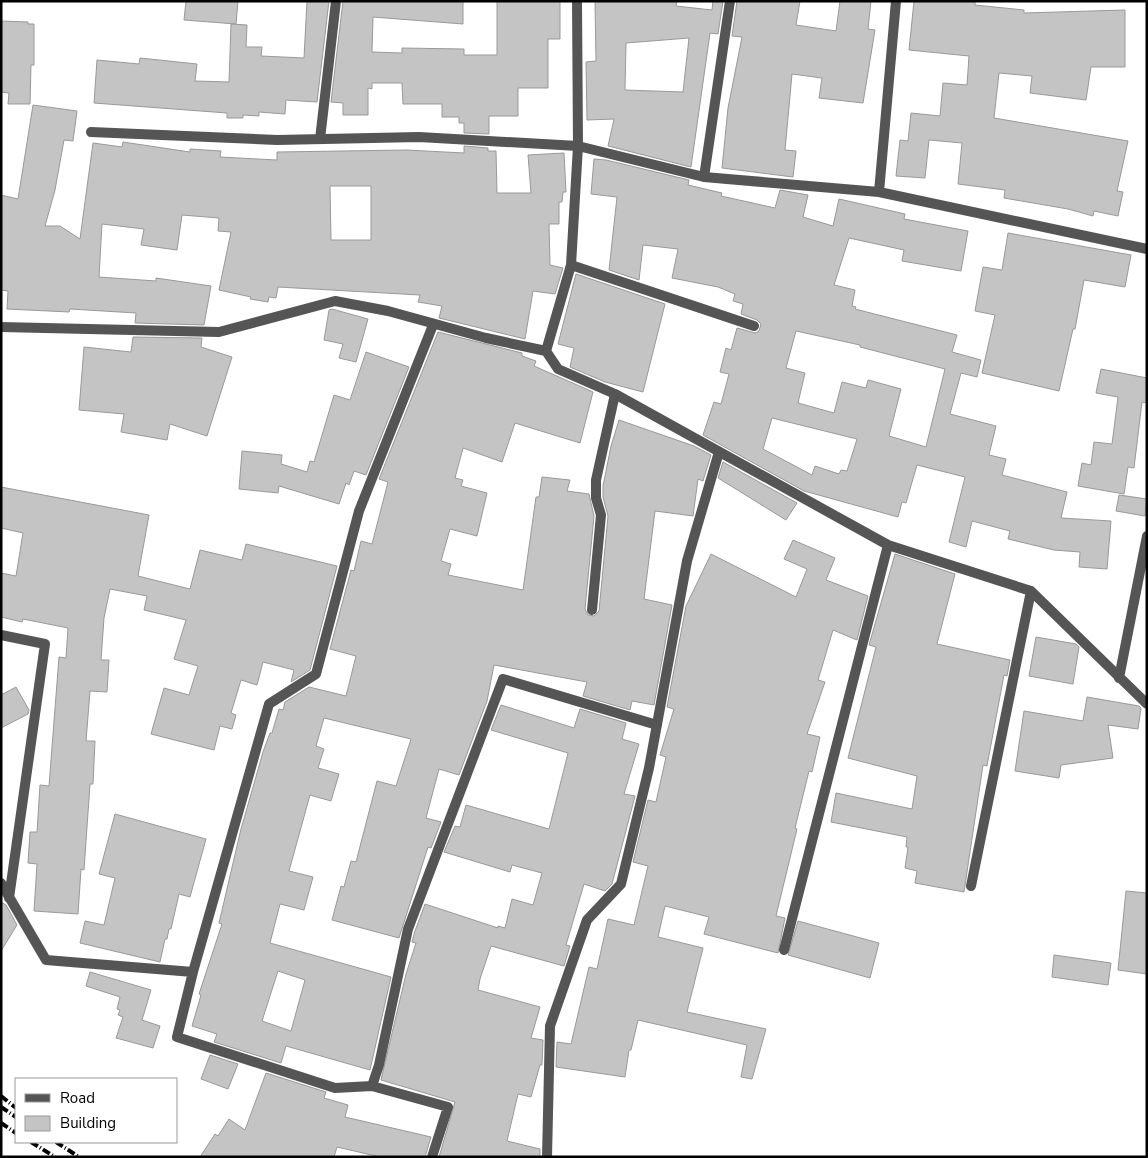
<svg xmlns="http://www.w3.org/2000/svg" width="1148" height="1158" font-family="'Nunito Sans',sans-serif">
<rect width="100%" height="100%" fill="#fff"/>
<!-- building -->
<path fill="#c4c4c4" stroke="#999" fill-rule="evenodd" d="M186,1H238L236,24L184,20Z
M307,1H329L317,102L286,100L285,114L259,112V116L243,115V118H227V113L94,103L97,60L139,64L140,58L197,64L195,81L229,82L231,24L247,25L246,47H262L261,56L304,58Z
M343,1H463V24L373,17L372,52L402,53V48L464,49V55H497V1H560V39H548V88H518V116H489V134L464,133V123H459V117H442V104H403L402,83H372V89L368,88V115H343V103L331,102Z
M595,1H677L676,6L712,10L713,1H723L718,34L710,33L691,167L608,146L614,119L587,120L586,62L596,61ZM689,38L683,92L625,90L626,43Z
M737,1H800L796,25L836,31L840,1H871L868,29L875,30L863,103L819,98L822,78L792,74L785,150L796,151L793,177L722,168L728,108L742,37L732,36Z
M914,1H975V5L1024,10V13L1125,10V67H1091L1086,100L1030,93L1032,76L999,73L994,118L1128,141L1117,191L1123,192L1118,216L1094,211L1093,216L1068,209L1004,198L1005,190L958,184L962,143L929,140L925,178L896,176L900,140L908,141L911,113L940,116L943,83L967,85L969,56L909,50Z
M1,21L28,22V24H34V65H31L30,104H8L9,93L1,92Z
M33,105L77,111L73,141L64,140L55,190L45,226H60L80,239L93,143L122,147L123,142L190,152V149L221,151L220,157L277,160V152L407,150L464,153V146L488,148V151H496L497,193H531L528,155L564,153L566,192H563L562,202H559V224H549L550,265L563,268L555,294L533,291L525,339L439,318L442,306L418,302L420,295L278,287L276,298L269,297L268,302L250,299L251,297L219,290L231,232L218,231L219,218L182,215L177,250L141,245L144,229L102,224L99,277L156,281V278L211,286L204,325L135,323L136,313L70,309L69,312L7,309L8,291L1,290V195L18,199ZM330,186H371V240H331Z
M594,159L606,160L689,180L688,185L722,193L721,196L775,208L780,190L808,195L803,217L833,226L839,199L905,214L904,219L968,231L961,271L902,261L904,250L849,238L834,285L855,290L852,306L856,307L855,309L957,335L952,352L981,360L977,377L961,373L950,414L996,426L989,455L1006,459L1002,475L1067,492L1061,518L1111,521L1107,569L1079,567L1080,552L1054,550L1008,539L1010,531L972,521L966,547L949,542L965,477L917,465L906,503L902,502L898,517L804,491L703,435L714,402L721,404L729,374L720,372L726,348L731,350L737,328L755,333L759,331L761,324L757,320L741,314L743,304L733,301L735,294L718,287L672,278L678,249L643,245L639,280L609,270L617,197L591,194ZM796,331L860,345V347L945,369L926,447L889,436L901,389L868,380L866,388L842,382L834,413L798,403L805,373L786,368ZM772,418L857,439L847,471L841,470L839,474L815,466L812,475L763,449Z
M1008,233L1131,255L1125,287L1084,280L1075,329H1073L1059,391L982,373L995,315L975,311L983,267L1002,270Z
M576,274L665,304L643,392L605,382L570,367L574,348L558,344Z
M332,309L368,319L356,362L339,358L343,344L324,340L329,310Z
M438,332L522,353V356L536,361L534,366L593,392L580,443L515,423L502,462L463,448L455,478L463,480L461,486L487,493L477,536L450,529L441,561L451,564L448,575L523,590L536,497H539L542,477L570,480L567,491L589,494L594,516L585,609L588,615L594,616L599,611L608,516L603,497V486L611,446L619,420L694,446L711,455L703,481L698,479L693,516L655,511L644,599L672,605L654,705L632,701L630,710L583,696L587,682L494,665L487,701L459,775L439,769L426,818L441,822L431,848L428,847L399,938L332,920L341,886L344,887L351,861L356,862L377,781L396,786L411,739L324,718L316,746L324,749L318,768L339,774L331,801L310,795L289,871L313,877L304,910L280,904L270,943L391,977L370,1070L286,1046L281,1063L214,1042L217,1034L192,1026L201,995L199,994L222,924L219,923L241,829L263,752L270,733H272L279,709L283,710L285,702L309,687L346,696L356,656L330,649L351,570L354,571L361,541L372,544L388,482L379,479ZM278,971L305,980L291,1031L262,1021Z
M133,337L202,338L201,347L232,357L207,436L170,424L167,440L121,432L124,414L79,410L84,347L131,352Z
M366,352L409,367L366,475L354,471L349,485L346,483L339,504L279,486L278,493L239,489L242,451L282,455L281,464L307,472L310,461L314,462L334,395L350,400Z
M1101,369L1147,378V403L1142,402L1134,468L1128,467L1124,494L1078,486L1082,463L1091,465L1094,442L1112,444L1118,397L1096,393Z
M723,462L797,503L786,520L718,478Z
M1,487L149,515L138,576L190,589L200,550L242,560L246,544L337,566L310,670L291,682L294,670L263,662L257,685L241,680L231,713L236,715L232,729L220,726L214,750L151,734L164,688L189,695L198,666L174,659L186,620L144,610L147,596L110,589L104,618L101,660H109L107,692L90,691L86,741H95L93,784H90L84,870L81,869L78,914L34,911L37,864L28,863L30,832H37L40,785L49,786L59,657L66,658L68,628L23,619L22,622L1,617V573L16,576L23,533L1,528Z
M1119,495L1147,499L1145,516L1116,511Z
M793,540L835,558L826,580L868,596L857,640L833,630L818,680L825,682L807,734L820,737L812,772L809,771L795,828L797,829L776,916L785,918L778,953L704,934L709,917L665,906L658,937L703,948L687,1012L766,1029L752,1079L741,1077L747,1045L638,1020L631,1050H629L625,1077L556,1067L557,1042L571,1044L589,967L597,969L608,919L634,925L648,866L633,862L648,800L656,802L666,757L660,755L674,709L667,707L686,606L711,554L796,597L807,569L784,559Z
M895,554L955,574L937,644L1010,660L1007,676L1004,675L987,766L983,765L964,892L915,883L917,871L905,868L908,847H906L907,837L831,822L836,793L912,809L917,776L848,758L876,647L869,645Z
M1036,637L1076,644L1079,647L1073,684L1029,676Z
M16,687L29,710L28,714L1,728V695Z
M1087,697L1139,706L1141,708L1138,729L1108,725L1113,758L1061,765L1059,778L1015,771L1024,711L1083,721Z
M501,705L574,728L580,709L626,723L622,739L639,744L624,794L635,796L612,884L605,891L584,884L566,945L570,946L564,966L491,946L480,979L478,990L540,1007L531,1038L543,1040L542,1065H540L531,1097L518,1094L507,1141L540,1149V1157H439L455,1102L381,1080L406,974L416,943L412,942L415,931L425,904L498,928V926L505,928L512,899L533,905L542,873L512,865L510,872L444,852L455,826L460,827L466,805L549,829L568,753L491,730Z
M115,814L206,839L190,897L179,894L171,929H169L167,939H165L160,962L80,943L85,921L104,925L115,878L99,874Z
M1126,891L1147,893V974L1118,970Z
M1,902L6,905L17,925L1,951Z
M798,921L879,943L870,978L788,955Z
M1054,955L1111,963L1108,985L1052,977Z
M90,972L151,990L142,1020L160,1026L153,1048L116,1038L123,1017L118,1015L120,1010L117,1009L120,997L86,986Z
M210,1055L238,1064L228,1089L201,1079Z
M266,1073L326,1092L324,1098L348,1105L345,1117L431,1137L425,1157H380L337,1147L334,1157H200L215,1134L218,1136L229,1119L245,1130Z"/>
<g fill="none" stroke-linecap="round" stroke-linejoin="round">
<!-- minor -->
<path stroke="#555" stroke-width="10" d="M91,132L277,140L419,137L578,146L704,177L879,192L1147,249
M320,139L336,1
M704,177L730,1
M879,192L896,1
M571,265L754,326
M1,327L219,332L335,301L388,311L486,338L546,351L558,369L615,394L888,545L1031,591L1147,704
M546,351L571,265L578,146L577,1
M592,610L601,515L596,498V480L615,394
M1,635L45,644L9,898
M1119,678L1147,536
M1,883L46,960L193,972L269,704L316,674L359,511L433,325
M971,886L1031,591
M784,950L888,545
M193,972L177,1037L335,1088L372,1086
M432,1157L448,1107L372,1086L379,1065L408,929L503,679L657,725
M547,1157L550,1026L587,920L621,884L649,768L687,561L719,452"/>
<!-- rail -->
<path stroke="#000" stroke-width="4" stroke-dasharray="8 2.5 1 2.5" stroke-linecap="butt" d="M1,1096L16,1108
M1,1107L16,1117
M1,1123L16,1133
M31,1142L55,1157
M56,1142L79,1157"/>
</g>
<!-- border -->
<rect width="1148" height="1158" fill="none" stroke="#000000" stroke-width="5"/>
<!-- legend -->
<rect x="15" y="1078" width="162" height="65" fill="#ffffff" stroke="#999999"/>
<rect x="25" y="1094" width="25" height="8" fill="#555555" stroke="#999999"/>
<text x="60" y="1103" font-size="15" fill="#000000">Road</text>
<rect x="25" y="1116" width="25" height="15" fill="#c4c4c4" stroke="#999999"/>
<text x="60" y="1128" font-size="15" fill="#000000">Building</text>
</svg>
